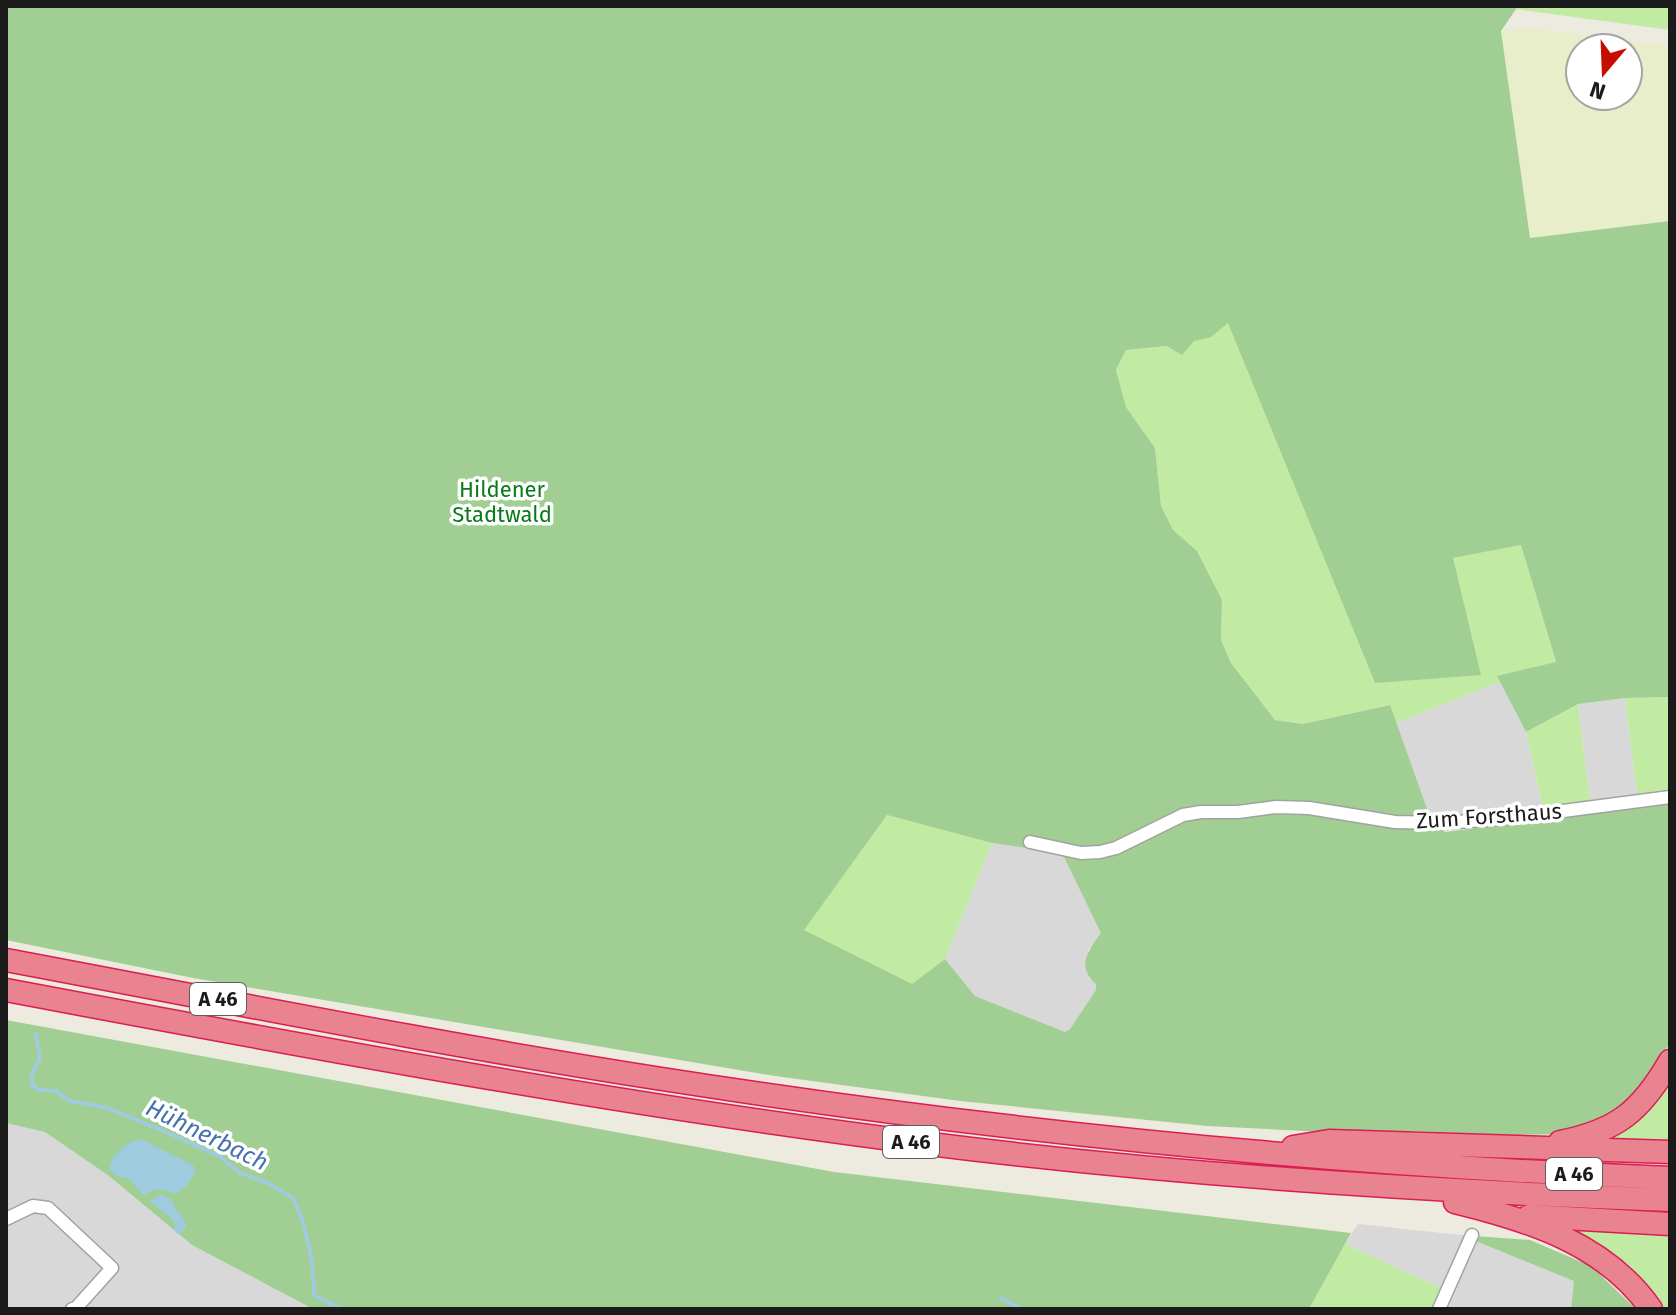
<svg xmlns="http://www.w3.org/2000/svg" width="1676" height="1315" font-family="'Fira Sans',sans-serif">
<rect width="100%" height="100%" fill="#edeae0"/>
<!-- residential -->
<path fill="#d9d8d8" d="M1500,682L1526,732L1543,808L1430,817L1396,723Z
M1625,698L1637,794L1590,802L1578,704Z
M992,843L1062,853L1102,933L1088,950L1089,978L1096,984V990L1070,1029L1065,1032L975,996L945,959Z
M6,1123L45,1132L109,1176L192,1245L313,1309H6Z
M1358,1224L1461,1235L1575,1281L1571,1309H1444L1443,1289L1345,1244Z"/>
<!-- farmland -->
<path fill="#e9eeca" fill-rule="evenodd" d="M1531,28L1670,46V221L1530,238L1501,31ZM1580,48H1628V96H1580Z"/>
<!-- grass -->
<path fill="#c1eba3" d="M1518,6H1670V30L1515,9Z
M1228,322L1375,683L1453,558L1521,545L1556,663L1498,676L1500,682L1396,723L1389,705L1303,724L1275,720L1231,663L1221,640L1222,600L1197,551L1173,530L1161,506L1155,448L1126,407L1116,370L1126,350C1163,346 1198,348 1228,322Z
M1670,697V789L1637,794L1625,698Z
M1578,704L1590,802L1543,808L1526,732Z
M887,815L992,843L945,959L912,984L803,930Z
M1670,1072V1148L1572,1145Z
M1555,1227L1670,1236V1309H1662L1659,1303Z
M1345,1244L1443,1289L1435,1309H1309Z"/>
<!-- forest -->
<path fill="#a1ce93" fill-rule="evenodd" d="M6,6H1518L1501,31L1530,238L1670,221V697L1625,698L1578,704L1526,732L1497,676L1556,662L1521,545L1453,558L1481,675L1375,683L1228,323L1211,337L1194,341L1182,355L1167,346L1126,350L1116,370L1126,407L1155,448L1161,506L1173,530L1197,551L1222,600L1221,640L1231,663L1275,720L1303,724L1390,705L1430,817L1445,832L1546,819L1670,800V1042L1655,1071L1620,1115L1577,1134L1508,1135L1411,1131L1324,1132L1207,1126L960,1101L775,1076L193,978L6,940ZM887,815L992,843L1062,853L1101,933C1088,950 1076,967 1096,984V990L1070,1029L1065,1032L975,996L945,959L912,984L804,930Z
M6,1020L834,1172L1351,1233L1309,1309H313L192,1245L109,1176L45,1132L6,1123Z
M1461,1235L1530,1240L1591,1266L1636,1309H1571L1574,1281Z"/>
<!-- water -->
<path fill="#9ecbdd" d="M141,1139L193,1165L196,1171L187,1185L176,1194C163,1189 156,1186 144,1196L128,1178L116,1176L109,1169C111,1155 127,1141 141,1139Z
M161,1194L172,1200C174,1211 185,1215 186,1227L179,1235L175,1232L174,1221L150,1201Z"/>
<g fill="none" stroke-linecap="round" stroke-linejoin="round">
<!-- stream -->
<path stroke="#9ecbdd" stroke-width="4" d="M36,1034L40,1059L32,1073V1085L39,1090L56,1091L70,1101L108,1108L166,1132L219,1156L240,1173L268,1183L293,1198C307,1225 314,1265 314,1295L341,1309
M1001,1298L1022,1309"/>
<!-- minor casing -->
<g stroke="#a2a2a2" stroke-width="15">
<path id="minor" d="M1030,842L1081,853L1100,852L1116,848L1183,815L1201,812H1238L1276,807L1309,808L1395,822L1443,823L1510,818L1670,797
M6,1219L33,1206L48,1208L112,1268L76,1308L72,1309
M1439,1309L1472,1235"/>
</g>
<!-- motorway casing -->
<g stroke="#db1d52" stroke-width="25">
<path id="motorway" d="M6,960C224,1001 443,1045 662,1079C995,1131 1333,1165 1670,1178
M6,990C313,1048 620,1105 930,1144C1176,1175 1422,1191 1670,1200
M1560,1142C1617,1131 1641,1111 1670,1061
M1293,1147L1329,1141L1670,1152
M1455,1202C1529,1220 1606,1244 1651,1309
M1529,1216L1670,1224"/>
</g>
<!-- minor -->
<use href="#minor" stroke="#fff" stroke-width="12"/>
<!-- motorway -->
<use href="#motorway" stroke="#e98390" stroke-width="22"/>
</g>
<g text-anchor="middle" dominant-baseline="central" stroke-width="7" stroke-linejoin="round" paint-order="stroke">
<!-- shield labels -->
<g fill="#fff" stroke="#5f5f5f" stroke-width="2">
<rect x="190" y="983" width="56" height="32" rx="6"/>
<rect x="883" y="1126" width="56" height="32" rx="6"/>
<rect x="1546" y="1158" width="56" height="32" rx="6"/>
</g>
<g font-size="20" font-weight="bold" fill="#1b1b1b">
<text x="218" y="999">A 46</text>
<text x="911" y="1142">A 46</text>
<text x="1574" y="1174">A 46</text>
</g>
<!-- park labels -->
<g font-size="22" fill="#077b18" stroke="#fff">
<text x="502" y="489">Hildener<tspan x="502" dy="25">Stadtwald</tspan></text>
</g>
<!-- street labels -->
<g font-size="22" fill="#1b1b1b" stroke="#fff">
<text transform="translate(1489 816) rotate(-4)">Zum Forsthaus</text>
</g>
<!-- water labels -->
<g font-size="24" font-style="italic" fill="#4572ad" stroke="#fff">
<text transform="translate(207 1135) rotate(26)">Hühnerbach</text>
</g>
</g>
<!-- border -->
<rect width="1676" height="1315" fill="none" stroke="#1b1b1b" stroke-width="16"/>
<!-- north arrow -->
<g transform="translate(1604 72) rotate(199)"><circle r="38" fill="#ffffff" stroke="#a4a4a4" stroke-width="2"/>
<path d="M0-6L14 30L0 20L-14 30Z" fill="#c60d00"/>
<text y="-12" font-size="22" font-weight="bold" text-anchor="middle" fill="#1b1b1b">N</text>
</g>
</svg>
